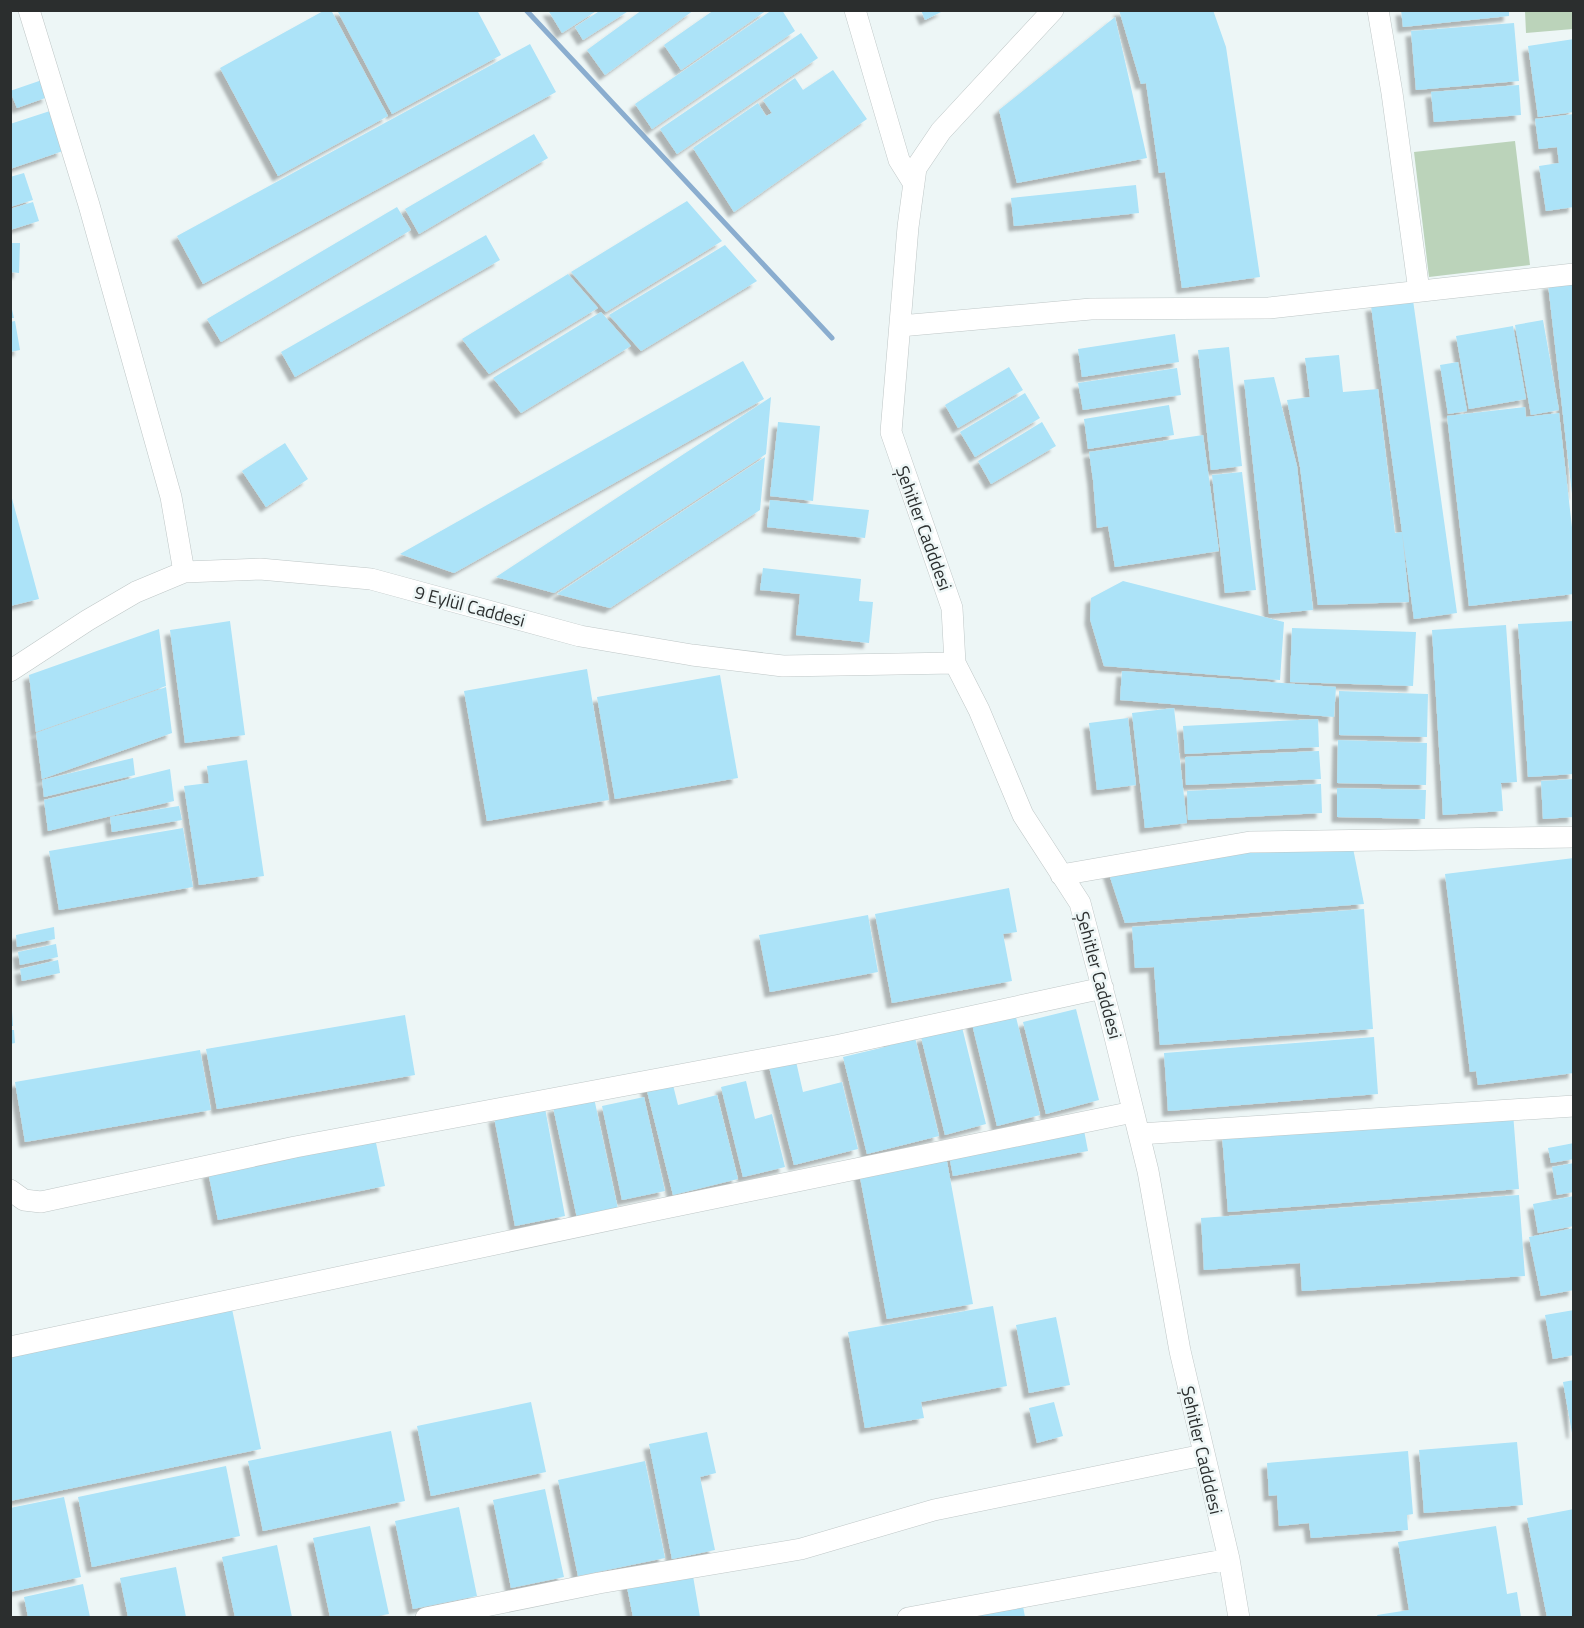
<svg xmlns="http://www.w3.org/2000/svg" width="1584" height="1628" font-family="'Titillium Web',sans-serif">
<defs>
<filter id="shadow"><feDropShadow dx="-5.5" dy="5.5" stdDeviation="1.5" flood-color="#0004"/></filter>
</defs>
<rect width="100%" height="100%" fill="#edf6f6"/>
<!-- green -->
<path fill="#bbd3ba" d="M1525,11H1573V29L1526,33Z
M1515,141L1530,265L1429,277L1414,152Z"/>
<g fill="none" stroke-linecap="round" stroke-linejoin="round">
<!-- stream -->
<path stroke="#8aadcf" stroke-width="5" d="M526,10L832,338"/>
</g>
<!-- building -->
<path fill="#ace3f8" filter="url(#shadow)" d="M325,10H331L388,116L278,176L220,68Z
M337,10H477L501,55L392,114Z
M548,10H598L562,33Z
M601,10H630L583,40L575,27Z
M642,10H694L605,75L587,50Z
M714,10H767L681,70L664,45Z
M772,10H782L795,31L652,129L635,104Z
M921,10H945L925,20Z
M1119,10H1213L1226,47L1260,277L1182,288L1165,172L1159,173L1146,83L1141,84Z
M1401,10H1509V16L1403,27Z
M1115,17L1147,158L1017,183L999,110Z
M1514,23L1519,81L1416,90L1411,31Z
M801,33L818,58L677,154L660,129Z
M1574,39V112L1538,117L1528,46Z
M530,44L556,92L203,284L177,236Z
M833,70L867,119L734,212L693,148L758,103L766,116L772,113L763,100L795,78L803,90Z
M42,80L48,97L17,108L10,91Z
M1519,85L1521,115L1434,122L1431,92Z
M50,111L63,151L10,169V124Z
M1574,114V207L1546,211L1539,166L1559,163L1557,147L1539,149L1535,119Z
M534,134L548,158L419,234L405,209Z
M24,173L33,200L10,207V177Z
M1136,185L1139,213L1014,226L1011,198Z
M687,201L722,241L606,312L571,272Z
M33,202L39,221L10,230V209Z
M397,207L411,230L221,342L207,319Z
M486,235L500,260L295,377L281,352Z
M10,243H20L19,273L10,272Z
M725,245L757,281L641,351L609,315Z
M568,274L598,308L489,374L462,339Z
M1574,281V494H1572L1548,284Z
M1413,300L1457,613L1414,619L1371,306Z
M10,301L14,318H10Z
M601,312L631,346L521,413L493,378Z
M1543,320L1559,410L1531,415L1515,325Z
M15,321L20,350L10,352V322Z
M1513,326L1526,399L1469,409L1456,336Z
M1175,334L1179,362L1082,377L1078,349Z
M1229,347L1242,466L1211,470L1198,350Z
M1339,355L1343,392L1378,389L1395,533L1402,532L1409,602L1318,605L1300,467L1287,400L1310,397L1305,358Z
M743,361L764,399L454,573L400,554Z
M1458,362L1467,411L1448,414L1440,365Z
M1009,367L1023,390L958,428L945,405Z
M1177,368L1181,395L1083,410L1078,383Z
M1274,377L1297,466L1313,610L1269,614L1244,380Z
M1025,393L1040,418L975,457L960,432Z
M771,397L766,454L554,593L496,577Z
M1169,405L1174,435L1088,449L1084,419Z
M1525,407L1526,417L1559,413L1574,545V594L1469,606L1447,416Z
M778,422L820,426L813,501L770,496Z
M1042,422L1056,446L991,484L978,461Z
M1203,435L1219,551L1115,567L1108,526L1097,528L1093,480L1089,452Z
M285,443L308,479L266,507L242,471Z
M765,457L760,510L610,608L557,594Z
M1242,472L1256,590L1225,593L1212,475Z
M10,491L39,599L10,606Z
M770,500L869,510L865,538L767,527Z
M763,568L861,579L859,601L873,602L869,643L796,635L800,594L760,590Z
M1123,581L1284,622L1280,680L1104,666L1090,619L1091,598Z
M230,621L245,735L185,743L170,630Z
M1574,621V774L1528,777L1518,624Z
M1506,625L1517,782L1501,783L1503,811L1443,815L1432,630Z
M1292,628L1416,632L1413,686L1290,682Z
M159,629L166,686L36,732L29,675Z
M587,669L609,800L487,821L464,691Z
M1122,671L1336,687L1334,717L1120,700Z
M720,675L738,778L615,799L597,697Z
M166,687L172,733L42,779L36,733Z
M1339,691L1428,694L1427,737L1339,735Z
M1174,708L1187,823L1145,828L1132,713Z
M1128,718L1136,785L1097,790L1089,723Z
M1318,719L1319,747L1185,754L1183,726Z
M1338,740L1427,743L1426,785L1337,783Z
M1319,751L1321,779L1186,785L1185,757Z
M133,758L135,775L44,797L42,780Z
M247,760L264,876L199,885L184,786L209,783L207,766Z
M170,769L174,801L48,831L44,800Z
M1573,779L1574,817L1543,819L1541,781Z
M1321,784L1322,813L1188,820L1187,791Z
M1337,788L1426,790L1425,819L1337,817Z
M179,806L182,820L112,832L110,817Z
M183,828L193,887L59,910L49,851Z
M1353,848L1364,904L1125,923L1108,871L1235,850Z
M1574,858V1073L1478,1085L1476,1071L1470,1072L1445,874Z
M1009,888L1017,932L1003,934L1012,981L892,1003L875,914Z
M1364,909L1373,1029L1160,1045L1154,967L1135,968L1132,927Z
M868,915L878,972L770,992L759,935Z
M54,927L55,939L17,947L16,935Z
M56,944L58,957L20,965L18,952Z
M58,960L60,973L22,981L20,969Z
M1014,1009L1040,1115L997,1126L971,1020Z
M1076,1009L1099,1100L1046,1114L1023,1022Z
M10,1011H12L13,1026H10Z
M405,1015L415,1075L217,1109L206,1049Z
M962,1027L986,1124L945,1135L921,1037Z
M913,1029L939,1136L867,1154L843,1057L889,1046L887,1036Z
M10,1030H14L15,1043L10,1044Z
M1374,1037L1378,1094L1168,1111L1164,1053Z
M200,1050L211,1110L25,1142L15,1082Z
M795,1057L803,1092L842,1082L858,1149L794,1165L768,1063Z
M671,1077L678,1105L717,1095L738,1179L673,1195L645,1083Z
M746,1081L755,1119L772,1114L785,1167L743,1177L721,1087Z
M644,1097L665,1191L622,1200L602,1106Z
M594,1098L618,1209L577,1218L553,1107Z
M545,1108L565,1216L515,1226L494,1117Z
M1513,1113L1519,1189L1228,1212L1222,1135Z
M1083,1125L1088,1151L953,1176L948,1150Z
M375,1138L385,1186L218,1220L208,1172Z
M1574,1143V1159L1551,1163L1548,1148Z
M946,1156L973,1304L887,1319L859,1172Z
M1574,1163V1192L1557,1195L1552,1167Z
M1519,1195L1525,1276L1302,1291L1300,1263L1204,1270L1201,1218Z
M1574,1196V1226L1538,1233L1533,1204Z
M1574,1228V1290L1541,1296L1529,1237Z
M231,1304L261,1449L10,1501V1350Z
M993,1306L1007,1386L921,1402L924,1418L865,1428L848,1332Z
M1574,1310V1355L1553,1359L1545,1315Z
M1056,1317L1070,1385L1029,1393L1016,1325Z
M1574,1380V1433H1572L1563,1382Z
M531,1402L546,1472L431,1496L417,1426Z
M1054,1402L1063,1436L1037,1443L1029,1408Z
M391,1431L405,1501L263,1531L248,1461Z
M707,1432L716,1473L700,1477L715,1550L672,1559L649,1444Z
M1517,1442L1523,1505L1424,1513L1419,1450Z
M1408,1451L1413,1514L1407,1515L1408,1530L1311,1538L1309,1523L1279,1526L1277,1495L1269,1496L1267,1463Z
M645,1461L665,1558L578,1576L558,1480Z
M226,1466L240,1536L92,1567L78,1497Z
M545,1489L564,1577L511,1588L493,1500Z
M64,1497L81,1577L10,1592V1508Z
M459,1507L477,1596L413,1609L395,1521Z
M1574,1509V1617H1547L1527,1518Z
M370,1526L389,1614L372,1617H330L313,1538Z
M1496,1526L1507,1594L1517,1592L1521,1617H1378L1377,1615L1409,1610L1398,1542Z
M277,1545L292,1617H235L222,1557Z
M176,1567L186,1617H128L120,1578Z
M692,1570L700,1617H633L626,1582Z
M83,1584L90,1617H28L24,1597Z
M1022,1601L1025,1617H964Z"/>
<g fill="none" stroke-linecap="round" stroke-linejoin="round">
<!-- minor casing -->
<g stroke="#bfc7c7" stroke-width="22">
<path id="minor" d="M29,10L89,205L171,497L184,572
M855,10L899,160L914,184
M1053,10L941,131L916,168L908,227L891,432L952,608L955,663L979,710L1023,815L1080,903L1112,1025L1148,1171L1180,1351L1229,1559L1239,1618
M1378,10L1392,93L1419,291
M900,326L1091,309L1269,308L1574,274
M10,671L88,620L136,592L184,572L260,569L371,579L580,636L692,655L783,666L955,663
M1061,875L1250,842L1574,837
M1139,1134L1574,1106
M10,1190L24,1200L41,1202L295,1147L840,1045L1103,988
M10,1347L656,1210L1133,1112
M426,1618L599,1583L801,1549L934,1510L1203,1455
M908,1618L1229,1559"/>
</g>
<!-- minor -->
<use href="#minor" stroke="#fff" stroke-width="21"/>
</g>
<g text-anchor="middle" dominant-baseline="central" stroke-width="5" stroke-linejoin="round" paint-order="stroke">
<!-- street labels -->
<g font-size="18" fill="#2b2e2e" stroke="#edf6f6">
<text transform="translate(924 528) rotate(70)">Şehitler Cadddesi</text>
<text transform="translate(470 606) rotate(15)">9 Eylül Caddesi</text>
<text transform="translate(1099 975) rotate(75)">Şehitler Cadddesi</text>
<text transform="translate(1202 1450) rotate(77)">Şehitler Cadddesi</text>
</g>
</g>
<!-- border -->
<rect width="1584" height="1628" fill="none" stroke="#2b2e2e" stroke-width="24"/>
</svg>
